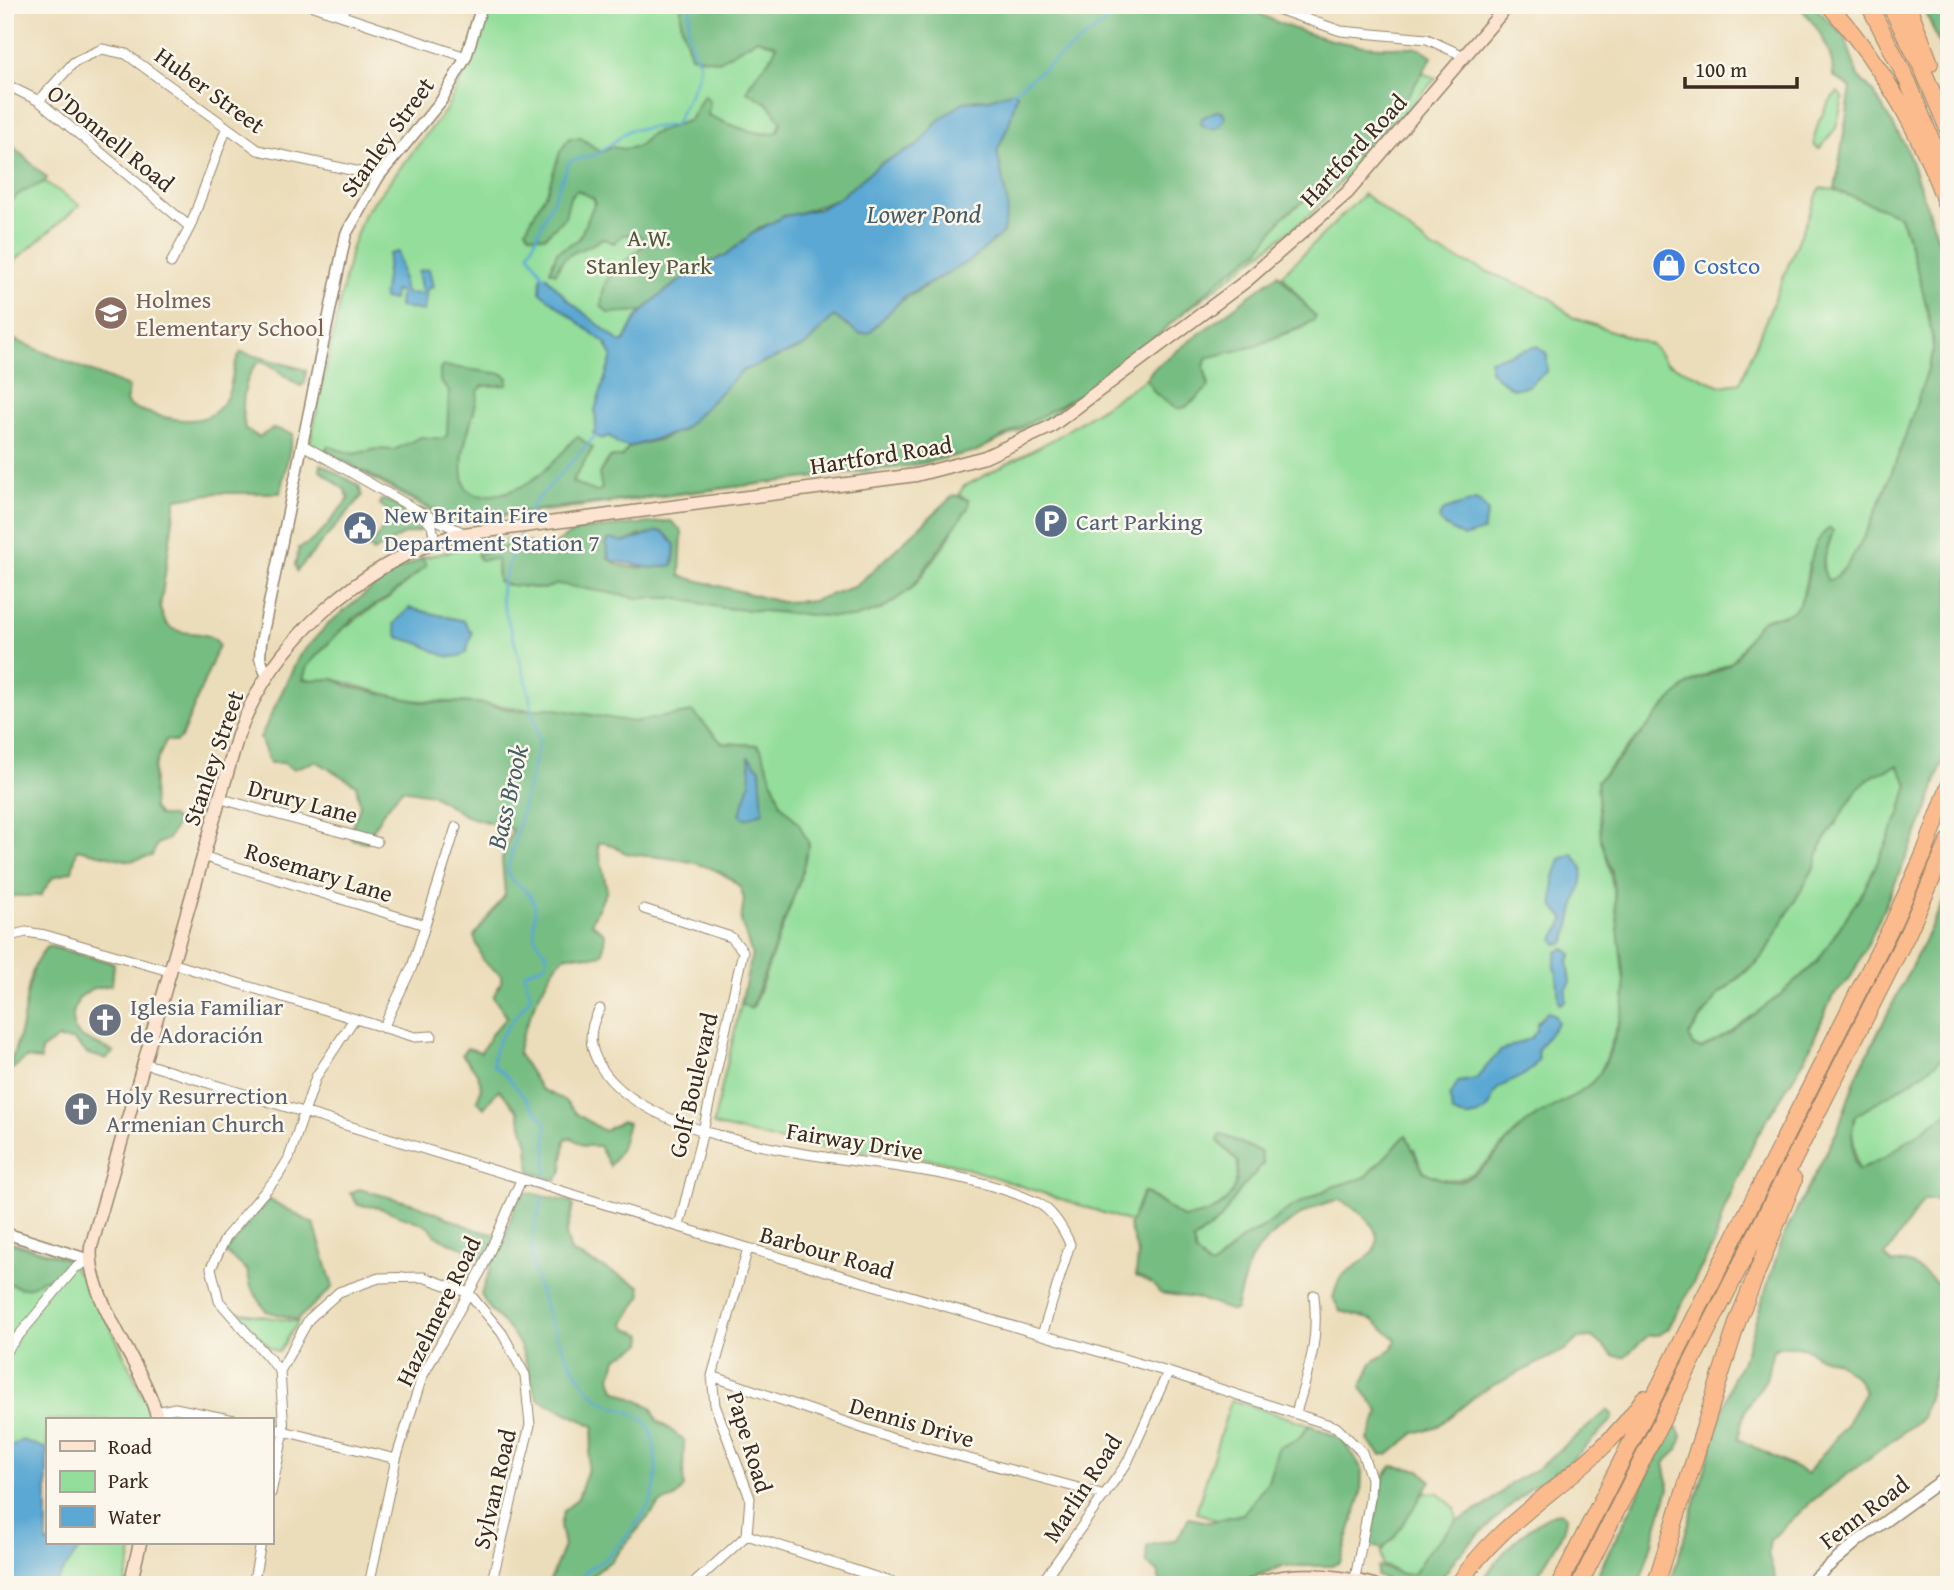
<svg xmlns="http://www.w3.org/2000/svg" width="1954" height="1590" font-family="'Gentium Book Plus',serif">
<rect width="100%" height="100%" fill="#fbf7ec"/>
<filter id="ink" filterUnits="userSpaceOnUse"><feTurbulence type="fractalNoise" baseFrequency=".0143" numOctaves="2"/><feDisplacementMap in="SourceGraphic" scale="14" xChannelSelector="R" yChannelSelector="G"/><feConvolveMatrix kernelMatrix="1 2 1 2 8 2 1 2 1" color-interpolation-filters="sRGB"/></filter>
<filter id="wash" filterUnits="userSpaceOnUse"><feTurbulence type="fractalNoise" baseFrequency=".00686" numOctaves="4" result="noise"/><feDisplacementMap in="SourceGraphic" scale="28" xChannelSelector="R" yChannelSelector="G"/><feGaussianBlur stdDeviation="1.57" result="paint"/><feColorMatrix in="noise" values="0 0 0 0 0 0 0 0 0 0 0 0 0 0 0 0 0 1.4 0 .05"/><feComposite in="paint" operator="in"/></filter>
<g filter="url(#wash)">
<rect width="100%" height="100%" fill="#ecddba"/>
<!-- green -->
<path fill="#93de9a" stroke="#67845c" stroke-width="2" d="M485,5H1218L1436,78L1310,215L1049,417L984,447L929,462L451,523L310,443L351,250L364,214L445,111L458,87Z
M1838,92L1843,99L1836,128L1819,149L1815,146C1811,134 1828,99 1838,92Z
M5,156L80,205L5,269Z
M1820,188L1835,190L1899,215C1910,238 1935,330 1933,354C1918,398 1868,564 1829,581L1823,576L1824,556L1809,564C1805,582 1805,612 1783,617C1774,619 1768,617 1761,622L1732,662L1697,679L1675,697L1597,781C1599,852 1630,930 1624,1001C1623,1015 1616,1028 1612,1041C1608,1053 1605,1066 1598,1076C1578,1100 1534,1113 1511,1137C1484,1165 1464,1195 1423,1171L1414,1149L1377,1164L1362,1180L1332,1187L1291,1207L1263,1228L1243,1238L1213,1266H1208L1196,1253L1193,1241L1220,1220L1238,1192L1263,1164L1220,1143L1238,1162C1239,1199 1219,1214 1183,1218L1149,1194L1142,1193L1131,1222L951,1163L891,1153L803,1146L713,1125L741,1004L754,1006L800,879L809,844L781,804L757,745L722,743L693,712L633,722L477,703L406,700L334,679L310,682L302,678C313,641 365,615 393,594C405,586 414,574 426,566L420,558L508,539L519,543L477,554L497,559L498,581L503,584L544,589L558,583L638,598H675L723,608L853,618L882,609L915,585L946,543L968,500L959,495L963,487L1054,439L1146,379L1155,393L1178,409L1192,403L1209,384L1204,368L1206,358L1303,328L1315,317L1282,275L1364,194L1433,249L1551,298L1572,317L1652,345L1666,363L1721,386L1740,383Z
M1898,766L1908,784L1900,814L1864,890L1817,962L1779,996L1728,1034L1701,1049L1692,1045L1689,1036L1718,995L1757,963L1815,866L1821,846L1859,787L1876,774Z
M1949,1052V1112L1882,1159L1858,1170L1852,1131L1855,1116L1921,1075Z
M5,1240L69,1259L77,1273L87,1276L150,1411L152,1420H47V1543H134L125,1585H5Z
M236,1312L298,1322L279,1352L270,1348Z
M1231,1400L1315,1426H1308L1297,1440L1280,1447L1268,1482L1243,1514L1216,1520L1196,1512Z
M1437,1492L1455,1508L1457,1521L1413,1574H1403L1382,1565L1381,1552L1421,1497L1424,1493Z"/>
<!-- forest -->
<path fill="#76bd82" stroke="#587450" stroke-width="2" fill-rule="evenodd" d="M681,5H1246C1278,28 1341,46 1381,47C1398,48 1419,42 1432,57L1411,91L1378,133L1348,159L1323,187L1283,217L1259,250L1223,277L1158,335L1090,389L977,451L909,466L462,519L445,516L326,451L327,446L353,454L377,449L394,450L421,437L443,439L447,435L449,391L440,381V369L444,366L503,374L508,378L507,385L483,386L478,391C474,425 454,453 466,488C473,496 480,496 491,495C523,492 541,475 563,452C569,446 570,440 578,437L593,448L572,482L596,492L602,489L599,474L610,457H622L629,447L662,439L685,428L742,371L805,346L834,316L847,326L896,304L951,271L1005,193L997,151L1009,124L1017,95L1011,92L990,99H975L940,119L917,146L880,164L838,199L761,227L726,255L698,268L668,289L644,311L608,313L601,306L604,286L610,275L646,243L639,234L623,235L614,243L602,238C585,253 564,248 556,273L550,271L557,252L579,239L595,202L593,198L577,190L570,197L565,217L545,237L530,235L526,229L548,189L560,152L569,138H581L601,152L612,147L625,149L639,146L649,135L690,120L704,95L710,101L708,115C723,122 764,140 778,131L781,122L768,104L747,91C752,74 774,61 776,45L757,39L719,61L691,56L681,23Z
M1797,5H1813L1845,37L1858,76L1874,93L1906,147L1949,270V742L1928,808L1873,933L1850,979L1832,997L1806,1057L1757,1136L1724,1210L1714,1244L1668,1329L1659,1335H1649L1624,1357L1614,1356L1592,1337L1578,1338L1567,1349L1482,1391L1438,1426L1415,1433L1389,1454L1381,1455L1368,1440L1379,1411L1361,1388L1372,1363L1393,1348L1396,1339L1373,1320L1340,1311L1333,1298C1335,1291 1337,1283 1341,1277C1349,1268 1364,1263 1372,1253C1389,1230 1357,1208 1339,1200C1310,1204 1270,1233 1253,1256C1248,1263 1238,1299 1236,1309L1232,1311L1200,1299L1160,1293L1152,1283L1136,1276L1138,1254L1129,1226L1144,1192L1183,1218C1219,1214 1239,1199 1238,1162L1218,1141L1220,1134L1261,1152L1263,1164L1238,1192L1220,1220L1193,1241L1196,1253L1208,1266H1213L1243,1238L1263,1228L1291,1207L1332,1187L1366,1177L1406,1135L1423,1171C1433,1176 1447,1183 1459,1181C1485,1175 1504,1141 1524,1125C1546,1106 1582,1098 1599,1074C1611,1056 1624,1013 1625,992L1612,873L1601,840L1597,781C1628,754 1651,718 1681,690C1696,676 1718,675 1733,661C1744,650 1748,633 1761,622C1773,612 1785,622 1798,605C1813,585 1804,544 1830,528L1833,531L1822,566L1827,580C1861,582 1922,387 1933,353C1935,329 1910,238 1899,215L1835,190L1851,88L1833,76C1834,51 1815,21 1797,5ZM1898,766L1908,784L1900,814L1864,890L1817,962L1779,996L1728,1034L1701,1049L1692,1045L1689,1035L1718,995L1763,956L1815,866L1821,846L1859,787L1876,774Z
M1923,5H1949V68Z
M5,139L47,178L45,182L20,193L5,206Z
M1278,274L1316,317L1313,321L1256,346L1206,358L1204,368L1209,387L1186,407L1178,409L1155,393L1146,379L1153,369Z
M5,336L129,387L126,402L131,407C162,418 212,435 228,394C233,381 232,364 241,352L306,370L305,383L301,386C286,380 273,362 258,362C242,379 241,408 245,429L259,437L274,428L293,434L280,493H217L176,499L160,608C163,616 164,623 171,628C185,637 212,629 219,645L181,738L176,742L166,740L154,768L153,808L159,816H170L178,822L168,839L157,844L152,856L130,861L77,849L72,871L53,877L40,896H10L5,884Z
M321,464L359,486L362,496L297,571L295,565L299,548C323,538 331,517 349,499L345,490L320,470Z
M954,495L969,500L968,508L911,589L882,609L853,618L723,608L675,598H638L558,584L544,589L503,584L498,581L497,559L480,560L477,554L527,542L541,548L551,547L576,530L671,521L682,531L680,576L781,602L812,601L856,586ZM640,535L675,545L674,562C655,567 624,573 608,558L607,541L626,542Z
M381,500L389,501L422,521L420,531L402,535L373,552L370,549L392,513L379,504Z
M423,558L426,566L389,597L355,617L340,631L307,666L303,680L334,679L348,686L421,702L477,703L519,711L550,708L633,722L693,712L722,743L757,745L761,749L781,804L799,824L809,844L800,879L751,1009L741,1003L752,955L741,921L744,899L740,887C712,858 666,859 630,854C617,852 613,841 599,843L598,848L607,890L591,923L605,934L603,952C593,962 578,951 566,956C552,961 518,1037 518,1053L541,1089L564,1100L577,1114L604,1131L622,1121L628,1123L621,1148L610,1166L599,1146H584L572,1138L565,1139L562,1171L556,1181L530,1171L528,1145L518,1111L499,1089L484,1108L477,1100C487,1082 475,1068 462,1055L467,1048L481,1052L492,1033L507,1017L493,997L501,982V975L483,961L474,936L505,895L502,859L512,829L466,816L431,794L402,789L381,815L367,842L352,839L349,834L360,806L356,785L316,761L293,769L283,763H270L260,738L299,656L329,623L391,573Z
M1949,891V1052L1921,1075L1855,1116L1852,1131L1854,1160L1858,1170L1882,1159L1949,1112V1200H1924L1885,1256L1892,1264C1918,1257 1927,1281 1949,1291V1349L1937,1366L1922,1418L1812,1501L1770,1540L1768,1553L1777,1585H1670L1733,1377L1743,1360L1783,1237L1837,1131L1857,1075ZM1780,1347H1803L1817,1356L1837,1362L1856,1377L1865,1392L1846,1425L1807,1474L1738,1439L1745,1410L1766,1379L1773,1350Z
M48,946L114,963L112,985L91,989L79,998C59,1039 88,1038 114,1052L106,1059L88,1054L73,1040L57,1039L41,1050V1060L26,1058L11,1070L9,1067C13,1055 18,1042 21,1029C27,1004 27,965 48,946Z
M359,1189L418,1205L476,1230L502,1236L506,1234L516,1202L526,1192L571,1202L573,1206L566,1235L571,1252L640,1286L641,1296L624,1323L627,1328L643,1335L642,1344L616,1359L611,1377L615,1390L651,1407L657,1420L684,1440C684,1457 682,1470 684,1487L675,1498L660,1503L612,1560L592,1576L590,1585H548L564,1546L560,1526L563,1512L578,1498L587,1472L594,1426L538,1399C529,1380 528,1360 518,1342C508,1324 488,1313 481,1294L491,1269L488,1260L436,1236L430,1227L421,1223L377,1207L358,1205L350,1193Z
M268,1199L314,1224L333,1287L297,1320L266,1311L251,1287L247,1270L225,1252Z
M5,1241L70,1260L72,1263L61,1276L41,1280L31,1287L21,1288L5,1282Z
M1608,1410L1613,1416L1612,1420L1569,1463L1530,1488L1484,1530L1458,1555L1442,1578L1431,1585H1402L1377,1576L1378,1566L1403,1574H1413L1428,1551L1457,1521L1487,1505L1511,1483L1538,1468Z
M1310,1425L1342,1439L1362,1469L1361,1495L1340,1562L1331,1566H1282L1234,1585H1160L1158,1572L1146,1563L1147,1546L1177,1539L1189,1518L1209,1522L1243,1514L1268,1482L1278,1448L1297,1440Z
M1677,1427L1682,1435L1678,1450L1664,1463L1669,1488L1639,1585H1592L1671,1430Z
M1392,1466L1420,1470L1431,1481L1393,1539L1382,1549L1369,1545L1384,1477Z
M1561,1512L1566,1517C1566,1535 1542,1566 1532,1585H1481C1494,1559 1532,1518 1561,1512Z"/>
<!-- water -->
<path fill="#5aa8d3" stroke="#4a6978" stroke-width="2" d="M1013,91L1017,94L1009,124L997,151L1008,206L1003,232L973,259L905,296L869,333L860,334L834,316L805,346L742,371L681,431L629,447L618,444L609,436L601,439L593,433L596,429L595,410L612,356L606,344L540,292L541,276H546L568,300L620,342H624L636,318L656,298L698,268L726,255L753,233L784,216L819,209L838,199L880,164L917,146L940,119L964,102L990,99Z
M1216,111L1223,112L1225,118L1219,127L1210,129L1201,124L1202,118Z
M398,252L405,293L422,294L418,271L429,269L433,287L427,289L424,311L399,307L400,291H394L393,300L383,299L389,254Z
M1537,346L1547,354V371L1528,386L1512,389L1490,371V360Z
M1475,500L1481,503L1488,512L1483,531L1463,537L1441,523L1439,517L1444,510Z
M658,531L665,533L675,545L673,565L652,568L610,560L606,545L609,539L626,542Z
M409,608L464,621L472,633L466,653C450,663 435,651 421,644C414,641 405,640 398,637L394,624Z
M748,756L760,769L763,812L745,819L740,814C747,792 755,778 748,756Z
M1573,854L1582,866C1585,884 1576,896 1573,912C1570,924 1570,931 1564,943L1557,944L1554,939L1565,919L1553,906L1554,876L1560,859Z
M1564,948L1572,954L1568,962L1571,982L1566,990V1001L1559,1004L1557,974L1554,968L1557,952Z
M1547,1012L1554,1014L1558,1022L1537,1051L1539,1058C1529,1078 1515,1077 1499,1088C1490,1094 1494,1101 1488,1108C1479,1118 1464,1120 1452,1112L1450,1097L1458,1082L1476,1079L1500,1051L1531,1038L1537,1030V1023Z
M22,1440L47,1449V1543H84L53,1585H5V1450Z"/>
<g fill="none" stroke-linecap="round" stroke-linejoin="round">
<!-- stream -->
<path stroke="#5aa8d3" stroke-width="2.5" d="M1011,93L1129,5
M543,276L529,253L570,161L598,154L629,130L675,125L698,77L700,63L692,49L688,27L691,5
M525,522L533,504L598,433
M521,531L502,583L501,598L526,680L539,743L507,871C511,885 526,886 532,899C538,912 533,918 534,931C534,940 542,947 547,954L546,964L524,973L531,996C516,1019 493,1036 493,1065L506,1075L546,1123V1177
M543,1197C538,1213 532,1232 532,1249C531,1286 570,1380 602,1401C619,1411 647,1412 652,1435C665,1495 647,1515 608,1556C598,1567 580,1567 580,1585"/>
</g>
</g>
<g filter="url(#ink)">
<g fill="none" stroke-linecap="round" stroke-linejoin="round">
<!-- minor casing -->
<g stroke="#94846c" stroke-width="11">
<path id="minor" d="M310,5L466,57
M1266,5L1341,31L1427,39L1464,56
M343,15L346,5
M5,84L39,101L190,227
M39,101L74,62L102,49L126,54L258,150L379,176
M171,263L190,227L226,129
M303,445L420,512L464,533
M421,513L432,526L435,542
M218,798L377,842
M202,856L425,925
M644,909L731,937L743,951L703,1131L679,1226
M5,937L26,932L45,935L169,971
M171,963L415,1037L432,1036
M600,1009C590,1025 588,1041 596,1058C634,1141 824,1156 905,1168C948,1174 998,1184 1038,1203C1054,1212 1063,1228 1070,1244L1042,1335
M383,1028L412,967L456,827
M143,1063L748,1248L1168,1372L1336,1427L1362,1452L1371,1478L1370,1499L1354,1584
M5,1352L75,1268L90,1260
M280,1371L219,1301L211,1268L226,1237L278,1176L289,1158L316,1077L354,1019
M712,1376L891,1438L1105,1495
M156,1412L175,1408L234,1420
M1296,1413C1309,1367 1319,1343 1314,1295
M271,1428L396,1459
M271,1493L284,1431L280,1371L309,1319L339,1292L379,1278L423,1277L469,1293L502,1333L525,1375L530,1425L491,1585
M747,1535L900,1585
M253,1585L261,1543
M369,1585L396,1459L422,1377L482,1269L521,1180
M692,1585L747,1535L750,1498L715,1405L712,1376L748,1248
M1040,1585L1127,1463L1168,1372"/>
</g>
<!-- tertiary casing -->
<g stroke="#94846c" stroke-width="13">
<path id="tertiary" d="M267,677L260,658L261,642L346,234L379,176L441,101L466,57L482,5
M5,1233L90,1260
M1807,1585L1858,1541L1949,1475"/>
</g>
<!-- secondary casing -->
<g stroke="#94846c" stroke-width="15">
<path id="secondary" d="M158,1420C146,1368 85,1297 91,1247L238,735C272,641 362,563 456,535L916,475L985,457L1050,427L1246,281L1347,193L1508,5
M130,1585L140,1543
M1250,1585C1292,1570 1331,1574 1374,1585"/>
</g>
<!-- motorway casing -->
<g stroke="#94846c" stroke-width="18">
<path id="motorway" d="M1829,5C1883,66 1924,136 1949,214
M1869,5L1908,82L1942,166
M1890,5L1923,70L1949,132
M1908,5L1930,63
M1458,1585C1506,1509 1595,1474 1644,1398
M1559,1585L1893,923L1924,854L1949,786
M1579,1585L1907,935L1949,841
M1655,1585L1738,1320L1794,1180"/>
</g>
<!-- minor -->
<use href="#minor" stroke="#fff" stroke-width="9"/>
<!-- tertiary -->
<use href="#tertiary" stroke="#fff" stroke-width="10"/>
<!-- secondary -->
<use href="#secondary" stroke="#fde4d1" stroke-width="12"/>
<!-- motorway -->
<use href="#motorway" stroke="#fbbb8c" stroke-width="16"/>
</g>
</g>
<!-- icons -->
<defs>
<g id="shop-disc" transform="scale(1.75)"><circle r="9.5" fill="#3f7fe0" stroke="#fbf7ec"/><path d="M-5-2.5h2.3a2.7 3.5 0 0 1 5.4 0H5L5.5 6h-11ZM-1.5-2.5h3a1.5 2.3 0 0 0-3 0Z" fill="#fff"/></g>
<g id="school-disc" transform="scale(1.75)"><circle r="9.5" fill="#8d6e63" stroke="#fbf7ec"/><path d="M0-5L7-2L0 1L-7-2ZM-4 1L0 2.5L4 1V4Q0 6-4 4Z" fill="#fff"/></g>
<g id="parking-disc" transform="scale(1.75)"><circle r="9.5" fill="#5c6f8a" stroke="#fbf7ec"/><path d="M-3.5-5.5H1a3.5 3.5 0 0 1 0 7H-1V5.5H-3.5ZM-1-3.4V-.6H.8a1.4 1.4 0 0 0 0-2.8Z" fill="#fff"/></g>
<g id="civic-disc" transform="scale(1.75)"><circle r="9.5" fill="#5c6f8a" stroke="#fbf7ec"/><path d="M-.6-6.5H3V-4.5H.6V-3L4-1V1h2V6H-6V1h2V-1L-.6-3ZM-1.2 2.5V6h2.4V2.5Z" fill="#fff"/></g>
<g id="church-disc" transform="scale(1.75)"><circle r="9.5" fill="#6b7280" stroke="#fbf7ec"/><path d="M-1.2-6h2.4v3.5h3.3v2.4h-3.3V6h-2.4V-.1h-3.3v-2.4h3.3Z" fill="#fff"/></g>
</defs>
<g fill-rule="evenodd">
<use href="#shop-disc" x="1669" y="265"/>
<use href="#school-disc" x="111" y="313"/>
<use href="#parking-disc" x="1051" y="521"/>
<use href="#civic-disc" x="360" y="528"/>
<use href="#church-disc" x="105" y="1020"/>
<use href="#church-disc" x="81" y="1109"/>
</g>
<g text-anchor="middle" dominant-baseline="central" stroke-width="5" stroke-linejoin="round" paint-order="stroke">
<!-- street labels -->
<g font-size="24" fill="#3b2a1e" stroke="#fbf7ec">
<text transform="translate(210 90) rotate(36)">Huber Street</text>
<text transform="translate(387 137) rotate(-54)">Stanley Street</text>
<text transform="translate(111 138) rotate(39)">O'Donnell Road</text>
<text transform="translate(1353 150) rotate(-47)">Hartford Road</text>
<text transform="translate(881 455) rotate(-9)">Hartford Road</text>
<text transform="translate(213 758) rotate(-71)">Stanley Street</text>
<text transform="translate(303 801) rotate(15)">Drury Lane</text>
<text transform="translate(319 872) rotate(17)">Rosemary Lane</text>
<text transform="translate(693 1085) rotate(-77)">Golf Boulevard</text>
<text transform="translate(855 1141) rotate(9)">Fairway Drive</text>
<text transform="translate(827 1252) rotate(16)">Barbour Road</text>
<text transform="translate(438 1311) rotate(-64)">Hazelmere Road</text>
<text transform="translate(912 1422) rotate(16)">Dennis Drive</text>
<text transform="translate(750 1442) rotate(73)">Pape Road</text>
<text transform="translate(1082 1488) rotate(-57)">Marlin Road</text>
<text transform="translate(494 1489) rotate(-77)">Sylvan Road</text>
<text transform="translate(1864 1512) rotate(-37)">Fenn Road</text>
</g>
<!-- park labels -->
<g font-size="24" fill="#51573d" stroke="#fbf7ec">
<text x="649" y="237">A.W.<tspan x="649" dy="28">Stanley Park</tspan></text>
</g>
<!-- shop labels -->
<g font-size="24" fill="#366cbe" stroke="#fbf7ec" text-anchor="start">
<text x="1694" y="265">Costco</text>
</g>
<!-- education labels -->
<g font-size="24" fill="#785e54" stroke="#fbf7ec" text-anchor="start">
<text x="136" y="299">Holmes<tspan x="136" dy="28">Elementary School</tspan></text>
</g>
<!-- service labels -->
<g font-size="24" fill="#4e5e75" stroke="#fbf7ec" text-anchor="start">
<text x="384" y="514">New Britain Fire<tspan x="384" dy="28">Department Station 7</tspan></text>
<text x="1076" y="521">Cart Parking</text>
</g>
<!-- worship labels -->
<g font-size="24" fill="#5b616d" stroke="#fbf7ec" text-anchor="start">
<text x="130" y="1006">Iglesia Familiar<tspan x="130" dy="28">de Adoración</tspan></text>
<text x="106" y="1095">Holy Resurrection<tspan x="106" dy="28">Armenian Church</tspan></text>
</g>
<!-- water labels -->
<g font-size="26" font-style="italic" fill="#475c66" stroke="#fbf7ec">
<text x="924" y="213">Lower Pond</text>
<text transform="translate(507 797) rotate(-77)">Bass Brook</text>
</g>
</g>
<!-- margin -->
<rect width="1954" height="1590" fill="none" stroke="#fbf7ec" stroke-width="28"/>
<!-- legend -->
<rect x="46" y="1418" width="228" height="126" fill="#fbf7ec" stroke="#aea59a" stroke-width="2"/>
<rect x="60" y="1441" width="35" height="10" fill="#fde4d1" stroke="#aea59a" stroke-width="2"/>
<text x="108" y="1454" font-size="21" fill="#3b2a1e">Road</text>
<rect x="60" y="1471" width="35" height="21" fill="#93de9a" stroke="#aea59a" stroke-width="2"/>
<text x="108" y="1488" font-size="21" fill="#3b2a1e">Park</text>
<rect x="60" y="1506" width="35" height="21" fill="#5aa8d3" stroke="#aea59a" stroke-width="2"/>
<text x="108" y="1524" font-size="21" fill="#3b2a1e">Water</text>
<!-- scale -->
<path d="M1685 77v10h112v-10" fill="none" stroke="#3b2a1e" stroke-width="3.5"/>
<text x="1695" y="77" font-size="21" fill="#3b2a1e" stroke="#fbf7ec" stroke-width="5" paint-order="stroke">100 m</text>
</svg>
